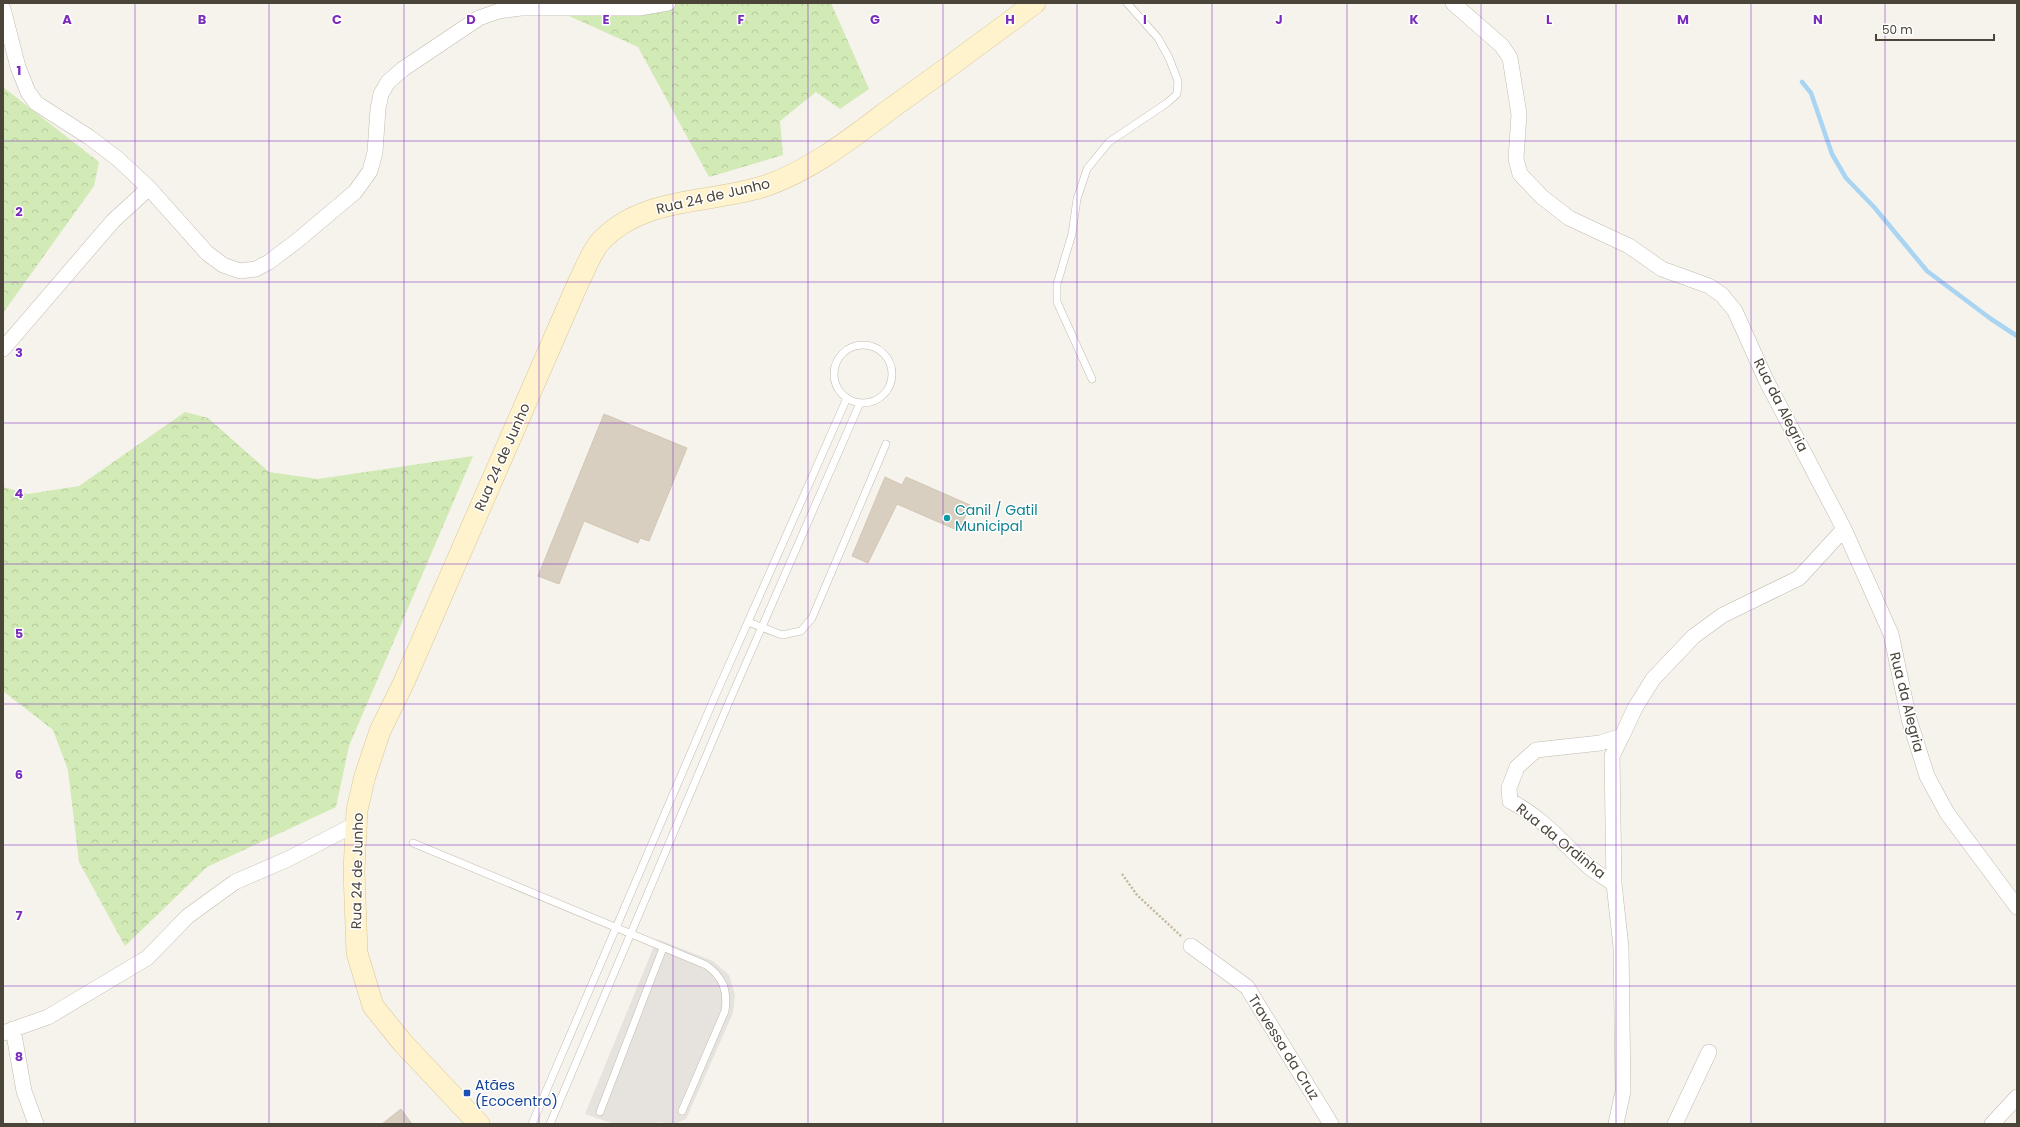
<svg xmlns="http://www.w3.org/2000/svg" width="2020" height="1127" font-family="Poppins,sans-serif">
<defs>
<pattern id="forest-crowns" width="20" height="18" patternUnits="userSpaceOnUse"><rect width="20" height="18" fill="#d2eab5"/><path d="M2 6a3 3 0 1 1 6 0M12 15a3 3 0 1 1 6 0" fill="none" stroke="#b6ca9c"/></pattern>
</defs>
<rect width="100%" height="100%" fill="#f6f3ec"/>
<!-- industrial -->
<path fill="#e6e2dd" d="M657,939L713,961L729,975L735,995L733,1013L686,1119L674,1124L658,1122L656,1124H614L585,1114Z"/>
<!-- forest -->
<path fill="url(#forest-crowns)" d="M540,3H831L869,89L840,109L816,92L780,121L783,155L709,177L638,47Z
M3,87L99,162L94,186L3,313Z
M185,412L208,418L269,472L318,479L473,456L349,746L336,807L207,867L125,946L79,862L68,770L53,730L3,691V487L28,494L79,486Z"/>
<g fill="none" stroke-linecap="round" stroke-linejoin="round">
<!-- stream -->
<path stroke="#a9d4f2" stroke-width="4.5" d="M1802,82L1811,93L1832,154L1846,178L1874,207L1927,271L1991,319L2017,336"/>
</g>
<!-- building -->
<path fill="#d8cfc1" stroke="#d3c7b4" d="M604,414L687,448L649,541L640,538L638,543L584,521L559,584L538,576Z
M885,477L902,485L906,477L970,505L959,531L897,504L868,563L852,556Z
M401,1109L412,1124H382Z"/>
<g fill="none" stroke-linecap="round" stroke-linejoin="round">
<!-- lane casing -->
<g stroke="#c2bbae" stroke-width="8">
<path id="lane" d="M834 374a29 29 0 1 1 58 0a29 29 0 1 1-58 0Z
M1092,379L1057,302V284L1072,234L1077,199L1087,169L1109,142L1167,103L1177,94L1178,81L1169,58L1158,38L1127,3
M748,622L782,635L801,631L812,618L886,444
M413,843L706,965C723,977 728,990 725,1011L682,1111
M600,1112L663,948
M532,1124L716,694L847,398
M550,1124L729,702L860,403"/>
</g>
<!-- street casing -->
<g stroke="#c2bbae" stroke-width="16">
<path id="street" d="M1453,3L1502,46L1510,58L1519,114L1516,159L1520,174L1542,197L1569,218L1629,246L1662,269L1709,286L1722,295L1735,311L1766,380L1844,529L1891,634L1909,719L1927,776L1947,813L2017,907
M3,9L18,67L28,92L36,103L89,137L118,159L149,188L207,253L223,265L240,271L256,269L269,262L298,240L355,192L370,171L375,152L378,109L381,94L388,82L403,69L479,18L499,11L521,8H639L668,3
M3,349L113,221L149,188
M1614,884L1612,756L1622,736
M1191,946L1247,987L1331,1124
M13,1029L24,1091L36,1124
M3,1033L48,1017L147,958L188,916L235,882L288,859L356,824
M1616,1124L1623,1091L1621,947L1614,884C1606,878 1596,873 1588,866C1563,843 1542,817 1510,801L1509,788L1517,767L1536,750L1600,743L1622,736L1635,708L1653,679L1694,636L1723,615L1799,578L1844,529
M1675,1124L1709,1052
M1992,1124L2017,1097"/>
</g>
<!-- secondary casing -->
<g stroke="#d6c79b" stroke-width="22">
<path id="secondary" d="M479,1124L402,1042L373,1006L357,953L354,871L357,810L365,776L380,731L404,682L579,281C585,270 592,250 601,241C643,196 710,204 765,186C812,170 853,137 893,107C941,73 988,38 1035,3"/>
</g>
<!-- path -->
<path stroke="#c4b79f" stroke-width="2.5" stroke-dasharray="2 2" stroke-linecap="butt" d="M1122,874L1137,895L1181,936"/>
<!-- lane -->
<use href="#lane" stroke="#fff" stroke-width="7"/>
<!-- street -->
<use href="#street" stroke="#fff" stroke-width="15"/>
<!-- secondary -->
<use href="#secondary" stroke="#fff3cd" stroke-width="21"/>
</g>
<!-- grid -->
<path fill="none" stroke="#7b2cbf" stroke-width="1" stroke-opacity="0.55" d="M135,3V1124M269,3V1124M404,3V1124M539,3V1124M673,3V1124M808,3V1124M943,3V1124M1077,3V1124M1212,3V1124M1347,3V1124M1481,3V1124M1616,3V1124M1751,3V1124M1885,3V1124M3,141H2017M3,282H2017M3,423H2017M3,564H2017M3,704H2017M3,845H2017M3,986H2017"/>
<!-- markers -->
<circle fill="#0f9aa8" stroke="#fff" stroke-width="1.5" cx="947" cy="518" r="4"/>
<rect fill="#1a4fb4" stroke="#fff" stroke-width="1.5" x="463" y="1089" width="8" height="8" rx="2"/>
<g text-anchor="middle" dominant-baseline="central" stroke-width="3" stroke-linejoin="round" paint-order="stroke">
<!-- street labels -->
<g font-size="14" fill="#4b4439" stroke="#fff">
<text transform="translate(713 196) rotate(-13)">Rua 24 de Junho</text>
<text transform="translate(1781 405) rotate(63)">Rua da Alegria</text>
<text transform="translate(502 457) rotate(-66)">Rua 24 de Junho</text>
<text transform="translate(1907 702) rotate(76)">Rua da Alegria</text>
<text transform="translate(1561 841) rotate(39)">Rua da Ordinha</text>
<text transform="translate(357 871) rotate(-89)">Rua 24 de Junho</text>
<text transform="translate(1284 1047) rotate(58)">Travessa da Cruz</text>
</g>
<!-- culture labels -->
<g font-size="14" fill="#0d838f" stroke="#fff" text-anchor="start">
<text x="955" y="510">Canil / Gatil<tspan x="955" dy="16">Municipal</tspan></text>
</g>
<!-- transit labels -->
<g font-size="14" fill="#164399" stroke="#fff" text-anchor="start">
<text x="475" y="1085">Atães<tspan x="475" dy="16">(Ecocentro)</tspan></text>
</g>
</g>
<g font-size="13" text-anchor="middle" font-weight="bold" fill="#7b2cbf" stroke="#fff" stroke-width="3" stroke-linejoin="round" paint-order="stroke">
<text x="67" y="24">A</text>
<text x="202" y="24">B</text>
<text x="337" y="24">C</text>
<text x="471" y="24">D</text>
<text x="606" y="24">E</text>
<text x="741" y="24">F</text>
<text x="875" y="24">G</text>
<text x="1010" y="24">H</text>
<text x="1145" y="24">I</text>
<text x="1279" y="24">J</text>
<text x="1414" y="24">K</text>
<text x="1549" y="24">L</text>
<text x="1683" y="24">M</text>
<text x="1818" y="24">N</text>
<text x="19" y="75">1</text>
<text x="19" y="216">2</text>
<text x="19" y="357">3</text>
<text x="19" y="498">4</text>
<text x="19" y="638">5</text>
<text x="19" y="779">6</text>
<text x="19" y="920">7</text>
<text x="19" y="1061">8</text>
</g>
<!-- border -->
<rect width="2020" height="1127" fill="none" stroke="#4b4439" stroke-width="8"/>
<!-- scale -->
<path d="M1876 34v6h118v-6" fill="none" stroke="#4b4439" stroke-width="2"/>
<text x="1882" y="34" font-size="12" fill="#4b4439" stroke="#ffffff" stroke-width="3" paint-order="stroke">50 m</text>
</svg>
